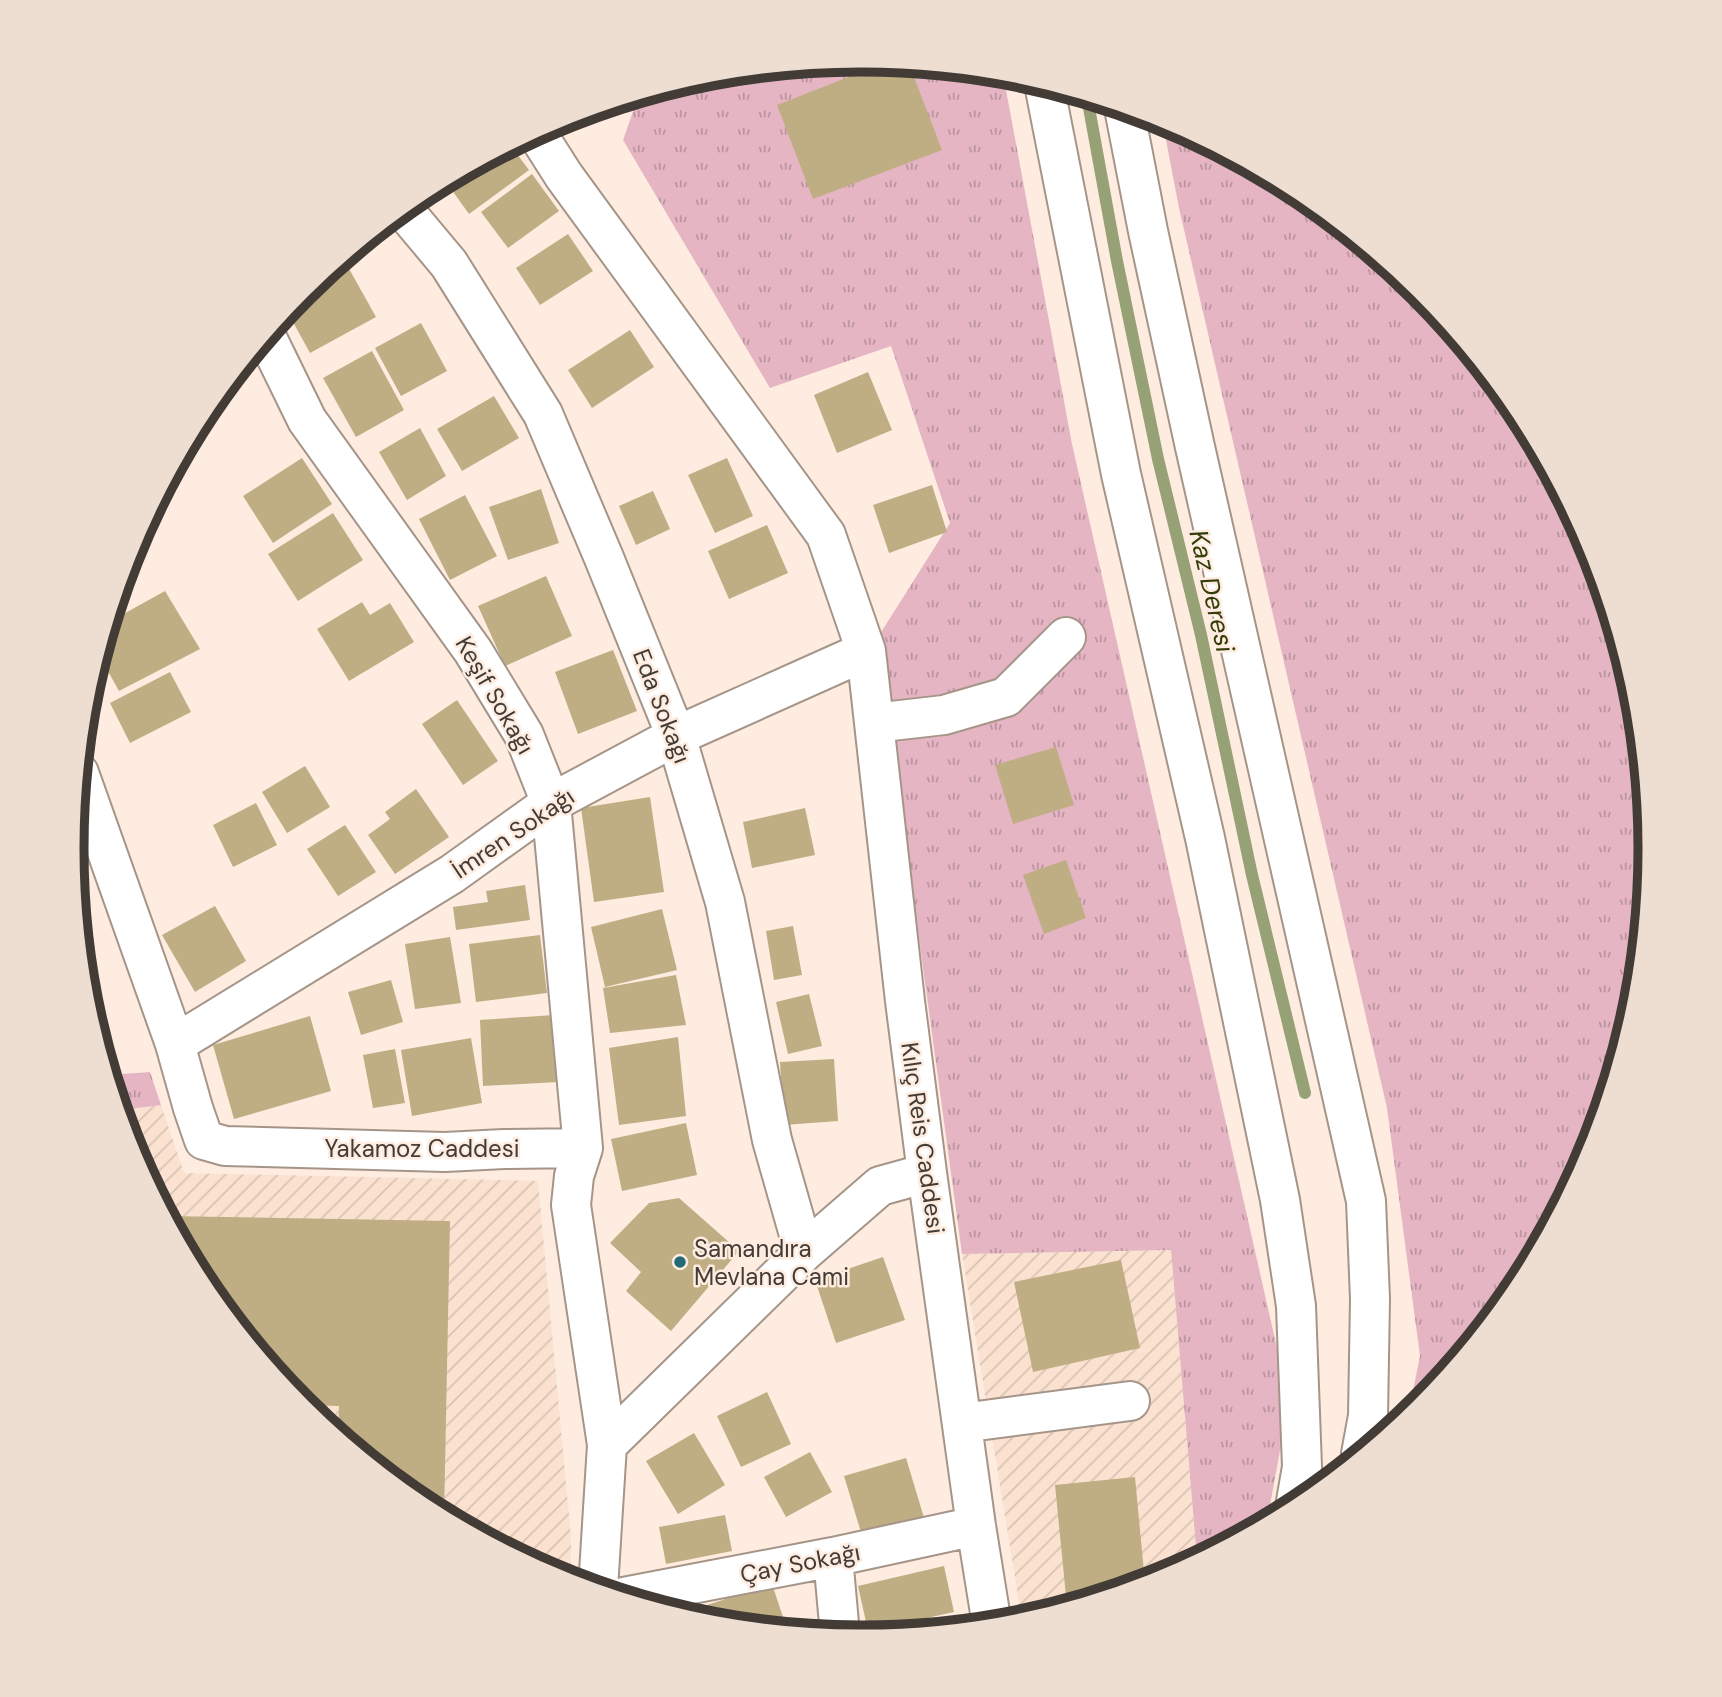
<svg xmlns="http://www.w3.org/2000/svg" width="1722" height="1697" font-family="'DM Sans',sans-serif">
<defs>
<pattern id="industrial-furrows" width="10" height="10" patternUnits="userSpaceOnUse" patternTransform="scale(1.75)"><rect width="10" height="10" fill="#fbe2d0"/><path d="M-1 1l2-2M0 10L10 0M9 11l2-2" fill="none" stroke="#d8c3b3"/></pattern>
<pattern id="grass-tufts" width="24" height="20" patternUnits="userSpaceOnUse" patternTransform="scale(1.75)"><rect width="24" height="20" fill="#e5b5c3"/><path d="M3 7l-1-3M5 7V3M7 7l1-3M15 17l-1-3M17 17v-4M19 17l1-3" fill="none" stroke="#bb949f"/></pattern>
</defs>
<rect width="100%" height="100%" fill="#fdecdf"/>
<!-- industrial -->
<path fill="url(#industrial-furrows)" d="M161,1105L184,1173L538,1181L571,1537V1581L559,1577L422,1504L303,1406L205,1287L132,1150L120,1110Z
M1171,1250L1197,1559L1163,1578L1022,1620L962,1254Z"/>
<!-- grass -->
<path fill="url(#grass-tufts)" d="M861,60L1003,74L1072,444L1289,1401L1267,1522L1197,1559L1171,1250L962,1254L878,637L950,523L891,346L770,388L623,140L639,95L707,75Z
M1162,119L1300,193L1419,291L1517,410L1590,547L1635,695L1650,849L1635,1003L1590,1151L1517,1287L1419,1407L1408,1415L1420,1356L1387,1108L1179,208Z
M150,1072L161,1105L120,1110L109,1075Z"/>
<g fill="none" stroke-linecap="round" stroke-linejoin="round">
<!-- stream -->
<path stroke="#96a176" stroke-width="12" d="M1087,97L1117,261L1158,459L1201,635L1252,875L1305,1093"/>
</g>
<!-- building -->
<path fill="#bfae83" d="M887,62L909,64L942,150L813,199L777,105Z
M511,146L529,170L469,214L446,182L458,174Z
M532,174L559,211L508,248L481,212Z
M568,234L593,271L540,305L516,268Z
M343,258L376,317L310,353L287,311L303,290Z
M421,323L447,371L401,396L375,348Z
M630,330L654,367L592,408L568,370Z
M372,351L404,410L356,437L323,378Z
M868,372L892,430L837,453L814,395Z
M494,396L519,438L462,471L437,429Z
M420,428L446,476L407,500L379,452Z
M302,458L332,504L273,543L243,496Z
M727,458L753,516L715,533L688,475Z
M932,485L947,532L889,553L873,505Z
M541,489L559,543L508,560L489,507Z
M653,491L670,529L636,545L619,506Z
M465,495L497,556L450,580L419,519Z
M333,513L363,560L298,601L268,554Z
M767,525L788,573L729,599L708,551Z
M546,576L572,636L505,666L478,606Z
M165,591L200,649L119,691L99,655L109,622Z
M362,602L370,615L390,603L414,642L349,681L317,629Z
M613,650L637,711L578,734L555,672Z
M170,672L191,712L130,743L110,703Z
M457,700L498,761L463,785L422,724Z
M1056,747L1074,805L1013,824L995,765Z
M305,766L330,807L287,833L262,792Z
M416,789L449,837L395,874L368,835L390,819L385,812Z
M650,797L664,892L594,902L581,808Z
M256,803L277,845L233,867L213,825Z
M805,808L815,855L752,868L743,822Z
M345,825L376,872L338,896L307,849Z
M1066,860L1086,918L1044,934L1023,875Z
M525,885L530,920L456,930L453,907L488,902L486,891Z
M215,906L246,961L195,992L162,935Z
M662,909L677,970L605,987L591,927Z
M793,926L802,975L774,980L766,931Z
M540,935L547,993L476,1002L469,944Z
M450,937L461,1003L415,1009L405,944Z
M676,975L686,1025L610,1033L603,988Z
M391,980L403,1022L361,1035L348,992Z
M809,994L822,1046L788,1054L776,1002Z
M554,1015L558,1082L483,1086L480,1020Z
M310,1016L331,1091L234,1119L213,1045Z
M678,1037L686,1116L619,1125L609,1048Z
M471,1038L482,1103L412,1116L401,1050Z
M395,1049L405,1103L373,1108L363,1055Z
M834,1059L838,1121L784,1125L780,1062Z
M686,1123L697,1175L622,1191L611,1139Z
M679,1198L739,1251L671,1331L626,1291L641,1272L610,1243L649,1203Z
M167,1216L450,1221L444,1516L422,1504L338,1435L339,1406L302,1405L205,1287Z
M883,1257L905,1320L836,1343L815,1280Z
M1121,1260L1140,1348L1033,1372L1014,1282Z
M767,1392L791,1444L741,1467L717,1416Z
M694,1433L725,1485L678,1514L646,1461Z
M810,1452L832,1492L786,1517L764,1477Z
M906,1458L925,1521L863,1539L844,1476Z
M1135,1477L1145,1583L1067,1606L1055,1485Z
M725,1515L732,1551L666,1564L659,1527Z
M944,1566L954,1612L868,1631L858,1586Z
M772,1584L785,1623L768,1628L707,1622L701,1607Z"/>
<g fill="none" stroke-linecap="round" stroke-linejoin="round">
<!-- minor casing -->
<g stroke="#a59589" stroke-width="42">
<path id="minor" d="M536,132L564,176L826,535L866,651L905,1001L927,1173L976,1526L992,1625
M403,209L449,264L543,414L604,558L676,736L725,902L772,1140L804,1252
M266,336L307,420L473,651L524,735L551,803L583,1148
M874,723L944,715L1006,697L1066,637
M79,773L175,1044L193,1108L204,1140L225,1146L445,1152L504,1149L583,1148L574,1176L571,1205L607,1445L598,1589
M175,1044L452,874L551,803L676,736L866,651
M962,1423L1130,1401
M607,1445L804,1252L880,1186L927,1173
M833,1557L840,1635
M624,1597L833,1557L976,1526"/>
</g>
<!-- major casing -->
<g stroke="#a59589" stroke-width="42">
<path id="major" d="M1044,84L1121,474L1205,838L1280,1200L1296,1306L1302,1467L1295,1507
M1124,108L1148,231L1195,447L1366,1201L1370,1299L1368,1416L1361,1454"/>
</g>
<!-- minor -->
<use href="#minor" stroke="#fff" stroke-width="38"/>
<!-- major -->
<use href="#major" stroke="#fff" stroke-width="38"/>
</g>
<!-- markers -->
<circle fill="#216a76" stroke="#fdecdf" stroke-width="2.5" cx="680" cy="1262" r="7"/>
<g text-anchor="middle" dominant-baseline="central" stroke-width="5" stroke-linejoin="round" paint-order="stroke">
<!-- street labels -->
<g font-size="24" fill="#423b36" stroke="#fdecdf">
<text transform="translate(495 695) rotate(60)">Keşif Sokağı</text>
<text transform="translate(662 706) rotate(69)">Eda Sokağı</text>
<text transform="translate(513 833) rotate(-34)">İmren Sokağı</text>
<text transform="translate(923 1138) rotate(82)">Kılıç Reis Caddesi</text>
<text x="422" y="1148">Yakamoz Caddesi</text>
<text transform="translate(800 1563) rotate(-11)">Çay Sokağı</text>
</g>
<!-- poi labels -->
<g font-size="24" fill="#423b36" stroke="#fdecdf" text-anchor="start">
<text x="694" y="1248">Samandıra<tspan x="694" dy="28">Mevlana Cami</tspan></text>
</g>
<!-- water labels -->
<g font-size="26" font-style="italic" fill="#343d09" stroke="#fdecdf">
<text transform="translate(1212 591) rotate(77)">Kaz Deresi</text>
</g>
</g>
<!-- crop -->
<path d="M0 0H1722V1697H0ZM860 72H862A776 776 0 0 1 1638 848V849A776 776 0 0 1 862 1625H860A776 776 0 0 1 84 849V848A776 776 0 0 1 860 72Z" fill="#eeded1" fill-rule="evenodd"/>
<path fill="none" stroke="#423b36" stroke-width="9" d="M860 72H862A776 776 0 0 1 1638 848V849A776 776 0 0 1 862 1625H860A776 776 0 0 1 84 849V848A776 776 0 0 1 860 72Z"/>
</svg>
